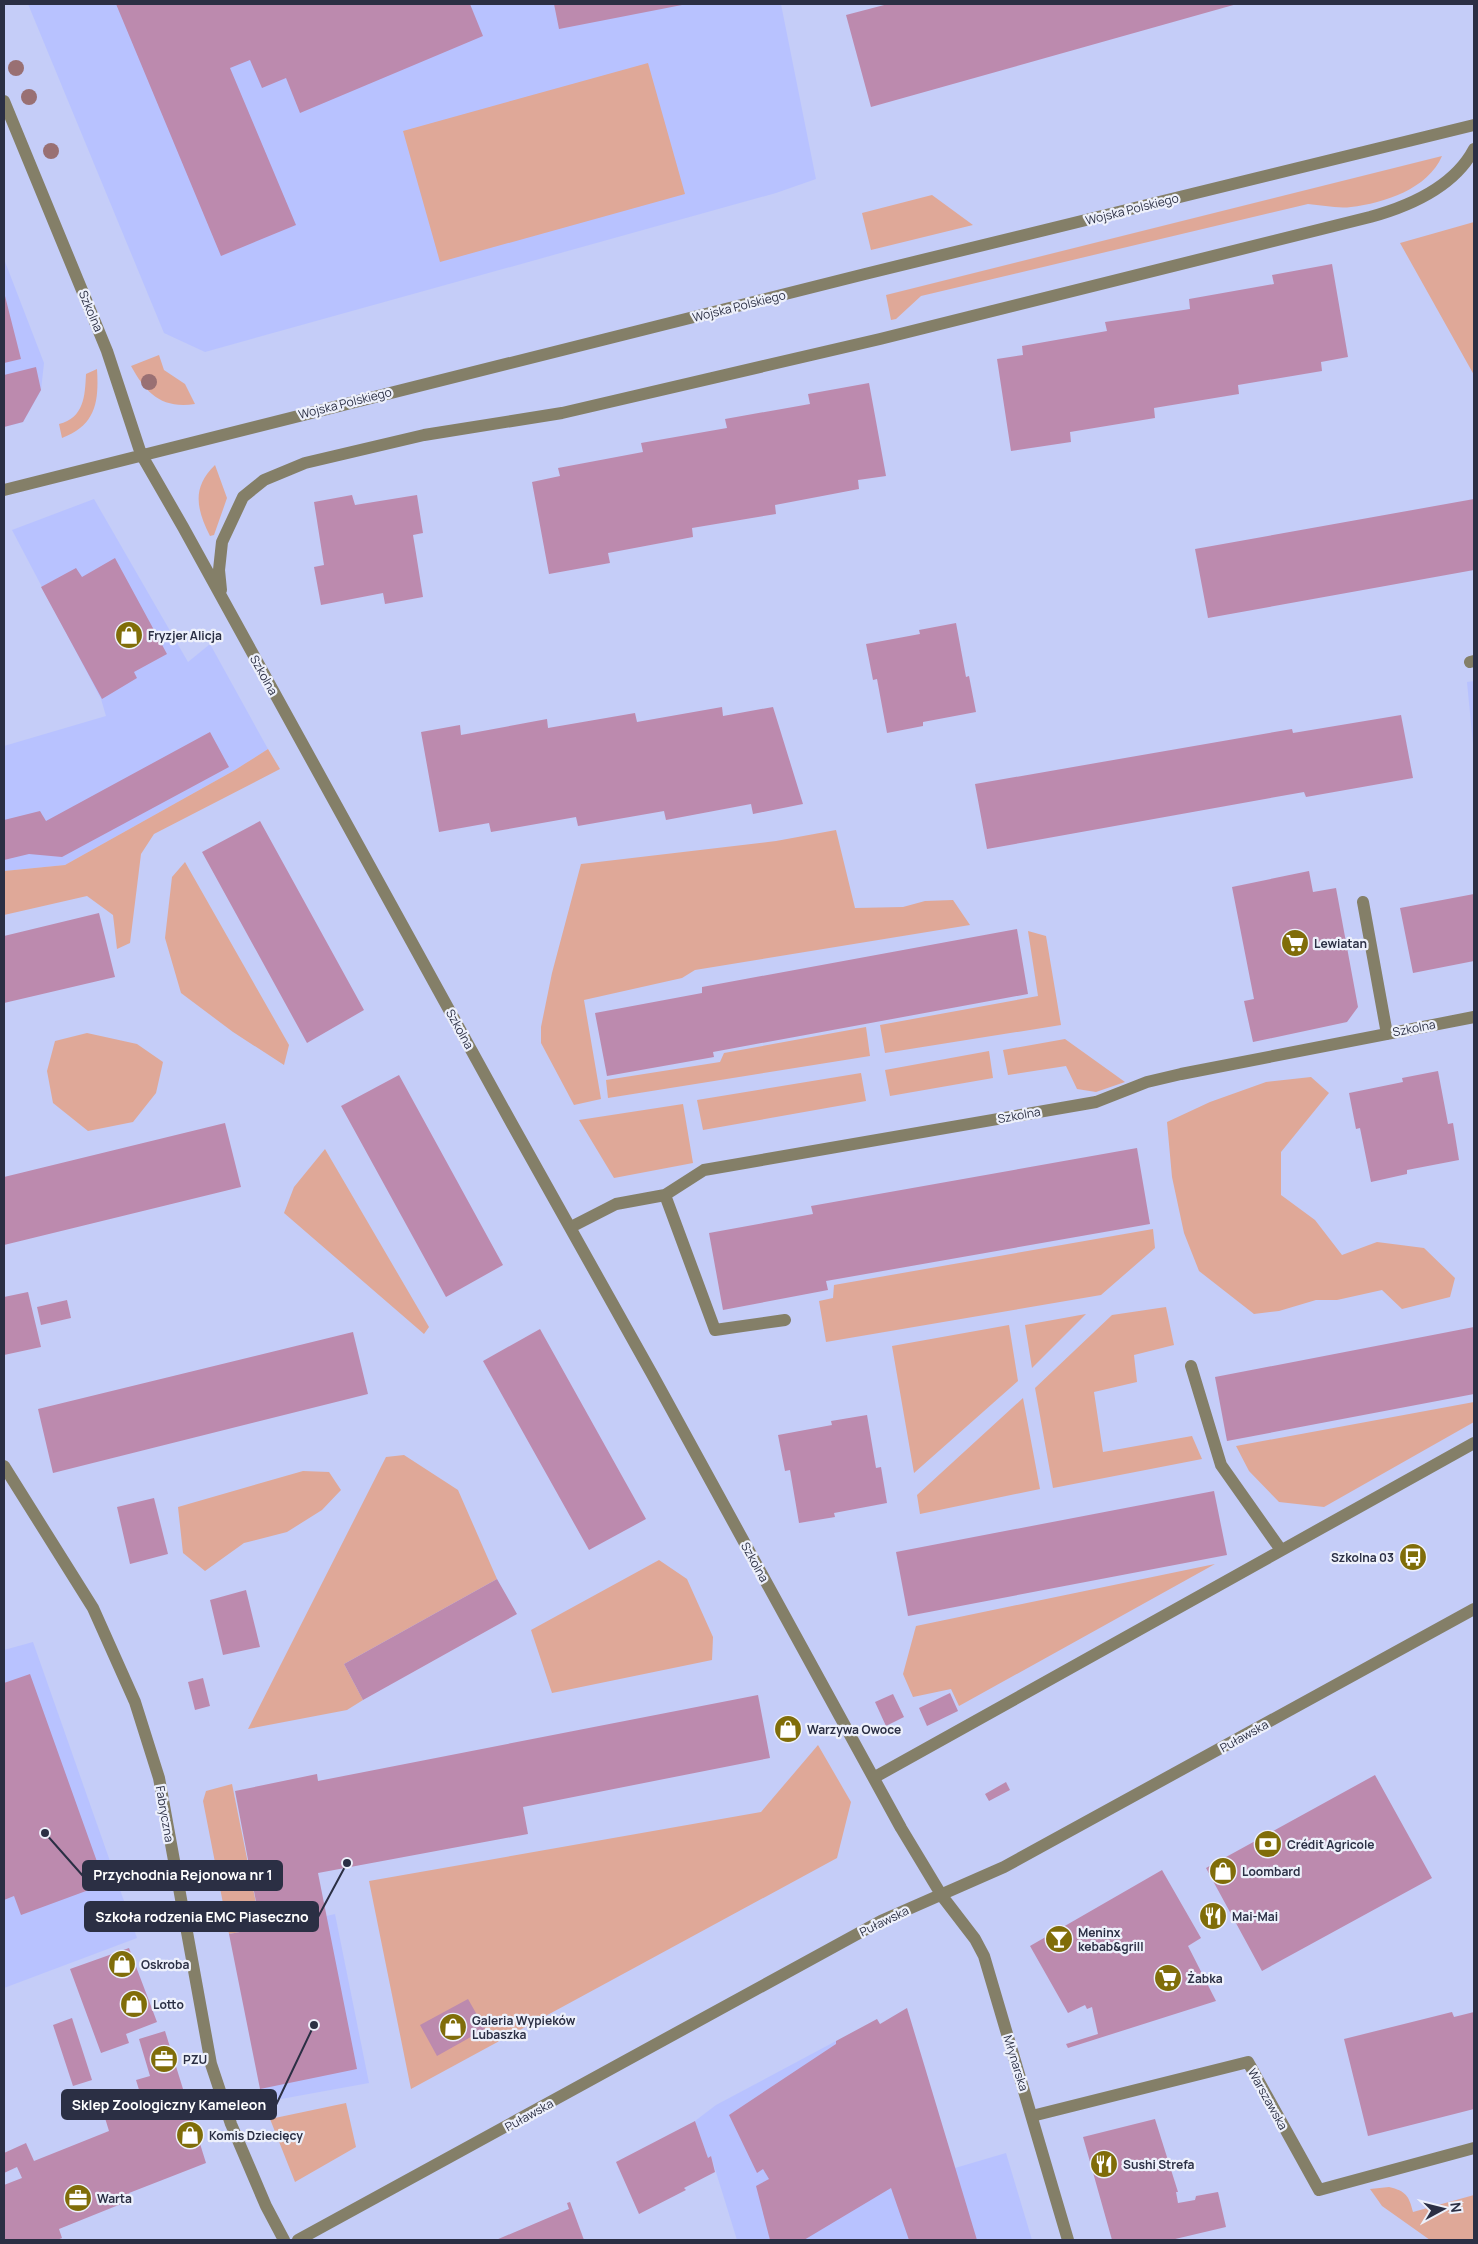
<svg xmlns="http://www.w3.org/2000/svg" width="1478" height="2244" font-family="Manrope,sans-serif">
<rect width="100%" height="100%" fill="#c5cdf8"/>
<!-- built -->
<path fill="#b8c2ff" d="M28,4H781L816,179L776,193L205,352L164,333Z
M4,259L44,363L41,390L23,422L4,427Z
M94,499L188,662L210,644L268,749L235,770L65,865L4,871V746L106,716L101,699L12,530Z
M1474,681V744H1473L1467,682Z
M33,1642L137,1938L4,1988V1650Z
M335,1914L369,2083L270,2101L260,2089L300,1922Z
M836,2041L955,2168L1006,2153L1032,2240H737L711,2156L708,2158L695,2121L716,2105Z"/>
<!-- green -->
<path fill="#dfa898" d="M648,63L685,194L440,262L403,131Z
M1442,156C1428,189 1384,203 1351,207C1338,209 1322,205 1308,204L921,296L896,319L891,320L886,295Z
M932,195L973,225L871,250L862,213Z
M1474,222V375L1400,243Z
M159,355L164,370L185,384L195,404C161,409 146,393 131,366Z
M97,369C99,402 96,425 62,438L59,424C84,418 85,396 86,374Z
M215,465L227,498L214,535L210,536C197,510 191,488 215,465Z
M268,749L280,769L154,834L141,854L130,943L117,949L113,915L87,896L4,915V871L65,865L235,770Z
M836,830L855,908L903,907L925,901L953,900L970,925L695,970L682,978L584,1000L601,1099L574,1105L541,1043V1027L552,973L581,864L776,841Z
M185,862L289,1045L284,1065L233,1032L181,993L165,938L172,877Z
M1028,931L1046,936L1061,1025L885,1053L880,1025L1038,996Z
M866,1027L870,1056L608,1098L606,1080L720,1062L724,1053Z
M87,1033L137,1044L163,1062L156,1093L133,1122L88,1131L53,1103L47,1071L55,1041Z
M1065,1039L1125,1082L1096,1092L1077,1089L1066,1066L1008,1075L1003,1050Z
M989,1051L993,1078L890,1096L885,1070Z
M861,1073L866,1101L703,1130L697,1100Z
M1311,1077L1329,1093L1281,1152V1195L1315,1220L1342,1255L1377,1242L1424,1248L1455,1278L1450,1297L1402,1309L1382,1290L1337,1300H1316L1279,1311L1254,1314L1199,1271L1184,1233L1172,1177L1167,1122L1210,1102L1266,1082Z
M683,1104L693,1163L614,1178L579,1120Z
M325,1149L429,1327L424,1334L284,1213L294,1187Z
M1153,1229L1155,1248L1101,1295L826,1342L819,1301L833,1298L834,1285Z
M1166,1307L1174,1345L1134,1355L1137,1382L1094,1392L1103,1452L1192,1436L1202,1459L1053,1488L1035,1388L1112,1315Z
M1086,1314L1032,1368L1025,1325Z
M1009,1325L1018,1381L914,1473L892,1346Z
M1023,1398L1040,1489L920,1514L917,1495Z
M1474,1402V1422L1324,1507L1279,1502L1249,1471L1236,1446Z
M404,1455L458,1490L497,1579L344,1664L363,1700L347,1710L248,1729L386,1457Z
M303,1471L329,1472L341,1490L322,1510L287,1532L244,1543L205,1571L183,1553L178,1507Z
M659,1560L687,1579L713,1637L712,1660L552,1693L531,1630Z
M1215,1564L959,1706L951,1689L913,1697L903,1674L916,1626Z
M818,1745L851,1802L837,1858L411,2089L369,1881L761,1812Z
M232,1784L261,1928L229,1934L203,1801L206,1791Z
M346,2103L356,2147L295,2182L270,2119Z
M1389,2187C1406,2191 1409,2196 1413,2212L1474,2195V2240H1430L1382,2206L1370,2189Z"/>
<!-- building -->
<path fill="#bc8aae" d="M116,4H470L483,36L300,113L286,78L262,88L250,60L230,68L296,225L221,256Z
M554,4H682V5L559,29Z
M888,4H1237L871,107L846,15Z
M1332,264L1348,357L1321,362L1322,371L1238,385L1239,394L1154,408L1155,418L1070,432L1071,442L1011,451L997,359L1023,355L1022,346L1107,331L1105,322L1190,309L1189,299L1274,284L1272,275Z
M4,292L21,359L4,363Z
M36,367L41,390L23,422L4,427V375Z
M869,383L886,476L858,480L859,489L775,505L776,514L692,528L693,537L608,553L610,563L549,574L532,482L560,476L558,468L643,452L641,443L727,428L725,419L810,404L808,394Z
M352,495L355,505L417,495L423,533L413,535L423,597L385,604L383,593L321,605L314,567L324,565L314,502Z
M1474,499V570L1208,618L1195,549Z
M115,558L167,654L134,672L137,678L102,699L41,587L76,568L82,577Z
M956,623L966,677L969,676L976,712L923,722V726L887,733L877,679L873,680L866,644L920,634L919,630Z
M722,707L723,716L773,707L803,804L753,814L751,804L666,820L664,811L578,826L576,817L491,832L489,823L439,832L421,732L460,725L461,735L547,719L548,728L635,713L637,722Z
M1401,715L1413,778L1306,797L1304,792L987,849L975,784L1292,729L1293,733Z
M210,732L229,767L62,857L29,854L4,860V820L40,811L46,821Z
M260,821L364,1010L307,1043L202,852Z
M1309,871L1313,892L1336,888L1358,1007L1347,1022L1253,1042L1244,1001L1254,999L1232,887Z
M1474,894V961L1413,973L1400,908Z
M99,913L115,977L4,1003V936Z
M1017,929L1028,994L713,1052L714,1057L607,1076L595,1013L702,993V987Z
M1438,1071L1448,1124L1453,1123L1459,1160L1407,1170V1174L1371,1182L1360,1128L1356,1129L1349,1093L1403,1082L1402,1078Z
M399,1075L503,1265L446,1297L341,1106Z
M225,1123L241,1187L4,1245V1177Z
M1137,1148L1150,1224L826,1281L828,1290L723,1310L709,1233L813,1214L811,1206Z
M28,1292L41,1347L4,1355V1297Z
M67,1300L71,1318L41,1325L37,1307Z
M1474,1327V1394L1227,1441L1215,1377Z
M540,1329L646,1519L589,1550L483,1361Z
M353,1332L368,1394L53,1473L38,1409Z
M867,1415L876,1468L881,1467L887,1503L834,1513L835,1517L799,1523L790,1470L785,1471L778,1435L832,1425L831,1421Z
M1214,1491L1227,1555L908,1616L896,1552Z
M154,1498L168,1554L130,1564L117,1507Z
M497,1579L517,1614L363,1700L344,1664Z
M246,1590L260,1647L223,1655L210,1600Z
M30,1674L105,1884L21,1915L14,1896L4,1900V1683Z
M203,1678L210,1706L195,1710L188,1682Z
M950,1693L958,1711L927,1726L919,1708Z
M893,1694L904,1717L886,1726L875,1702Z
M758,1695L770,1758L523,1807L528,1834L318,1873L357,2069L260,2089L229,1934L261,1928L235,1791L317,1774L318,1781Z
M1375,1775L1432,1878L1262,1971L1206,1868Z
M1006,1782L1010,1790L989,1801L985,1794Z
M1162,1870L1201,1938L1188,1946L1216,2001L1068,2048L1066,2044L1098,2034L1092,2007L1087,2009L1085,2005L1068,2013L1030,1946Z
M129,1948L157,2022L126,2034L129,2043L101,2053L70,1969Z
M468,1999L485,2029L437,2056L420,2025Z
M907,2008L977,2240H909L891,2188L804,2240H770L756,2186L769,2179L763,2169L757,2173L729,2115L836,2044V2041L877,2019L880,2024Z
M1452,2012L1454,2017L1474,2012V2109L1368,2136L1344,2039Z
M72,2018L92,2080L73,2086L53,2025Z
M165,2031L206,2163L129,2193L131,2200L59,2229L62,2238L57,2240H4V2185L22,2178L17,2167L4,2173V2153L26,2143L34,2161L109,2131L105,2118L144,2106L136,2080L150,2076L139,2039Z
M1155,2119L1178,2192H1176L1178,2203L1195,2200L1196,2196L1218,2192L1226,2227L1171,2240H1112L1083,2137Z
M695,2121L708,2158L711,2156L715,2172L684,2188L686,2190L639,2214L616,2162Z
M570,2202L584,2240H496L569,2209L567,2203Z"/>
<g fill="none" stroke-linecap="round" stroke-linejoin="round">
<!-- minor -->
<path stroke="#847f68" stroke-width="12" d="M4,101L107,351L141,454L183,527L512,1124L652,1374L901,1828L942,1896L975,1939L984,1956L1068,2240
M4,490L865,274L1474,125
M221,590L219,570L222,542L243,497L264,480L305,463L424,435L562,413L880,339L1370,217C1410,206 1454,187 1474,149
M1470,662L1474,661
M1363,902L1387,1034
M665,1195L715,1330L785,1320
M571,1227L616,1204L665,1195L704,1170L1096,1102L1147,1082L1181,1074L1474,1017
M1191,1366L1221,1465L1281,1550
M4,1466L93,1608L135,1702L159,1778L211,2064L231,2124L266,2206L284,2240
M875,1777L1474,1443
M1032,2116L1248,2062L1319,2190L1474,2148
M298,2240L881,1921L1004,1867L1474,1609"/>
</g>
<!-- trees -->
<g fill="#997073">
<circle cx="16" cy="68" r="8"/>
<circle cx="29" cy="97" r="8"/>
<circle cx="51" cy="151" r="8"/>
<circle cx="149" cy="382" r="8"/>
</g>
<!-- icons -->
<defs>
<g id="shop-disc" transform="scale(1.4375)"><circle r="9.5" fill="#806d09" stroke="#edf0fb"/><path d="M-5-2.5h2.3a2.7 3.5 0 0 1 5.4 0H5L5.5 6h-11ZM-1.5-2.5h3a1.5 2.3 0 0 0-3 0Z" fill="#fff"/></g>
<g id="supermarket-disc" transform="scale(1.4375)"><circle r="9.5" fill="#806d09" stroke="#edf0fb"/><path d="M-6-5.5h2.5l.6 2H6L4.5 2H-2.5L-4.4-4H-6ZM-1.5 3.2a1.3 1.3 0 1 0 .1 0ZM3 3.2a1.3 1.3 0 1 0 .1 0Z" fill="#fff"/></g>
<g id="bus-disc" transform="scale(1.4375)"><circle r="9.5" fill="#806d09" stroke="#edf0fb"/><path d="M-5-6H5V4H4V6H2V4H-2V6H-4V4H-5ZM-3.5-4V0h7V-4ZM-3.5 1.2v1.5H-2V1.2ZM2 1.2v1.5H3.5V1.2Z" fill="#fff"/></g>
<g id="bank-disc" transform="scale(1.4375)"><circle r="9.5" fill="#806d09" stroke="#edf0fb"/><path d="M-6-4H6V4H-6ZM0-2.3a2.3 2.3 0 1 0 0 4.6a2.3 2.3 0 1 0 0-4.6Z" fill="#fff"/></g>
<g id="restaurant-disc" transform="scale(1.4375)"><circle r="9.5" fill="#806d09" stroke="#edf0fb"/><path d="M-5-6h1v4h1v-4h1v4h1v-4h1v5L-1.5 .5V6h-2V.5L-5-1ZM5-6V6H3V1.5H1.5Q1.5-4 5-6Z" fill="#fff"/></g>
<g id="bar-disc" transform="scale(1.4375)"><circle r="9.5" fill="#806d09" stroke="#edf0fb"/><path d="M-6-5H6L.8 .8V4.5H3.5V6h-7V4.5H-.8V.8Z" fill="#fff"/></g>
<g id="office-disc" transform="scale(1.4375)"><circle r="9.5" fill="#806d09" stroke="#edf0fb"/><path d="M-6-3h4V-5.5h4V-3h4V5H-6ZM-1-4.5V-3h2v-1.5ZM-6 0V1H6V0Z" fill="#fff"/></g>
</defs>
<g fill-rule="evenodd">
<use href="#shop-disc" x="129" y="635"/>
<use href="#supermarket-disc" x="1295" y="943"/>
<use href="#bus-disc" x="1413" y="1557"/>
<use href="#shop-disc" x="788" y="1729"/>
<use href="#bank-disc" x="1268" y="1844"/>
<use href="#shop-disc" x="1223" y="1871"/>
<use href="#restaurant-disc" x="1213" y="1916"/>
<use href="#bar-disc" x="1059" y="1939"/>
<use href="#shop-disc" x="122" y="1964"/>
<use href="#supermarket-disc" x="1168" y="1978"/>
<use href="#shop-disc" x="134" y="2004"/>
<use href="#shop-disc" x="453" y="2027"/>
<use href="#office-disc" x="164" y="2059"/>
<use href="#shop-disc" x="190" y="2135"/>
<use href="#restaurant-disc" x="1104" y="2164"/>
<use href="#office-disc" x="78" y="2198"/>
</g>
<g text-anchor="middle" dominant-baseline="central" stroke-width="4.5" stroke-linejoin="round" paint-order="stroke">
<!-- street labels -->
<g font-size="12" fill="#2b2f44" stroke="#edf0fb">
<text transform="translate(1132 209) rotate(-14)">Wojska Polskiego</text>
<text transform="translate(739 306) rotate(-14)">Wojska Polskiego</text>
<text transform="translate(91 311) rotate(67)">Szkolna</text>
<text transform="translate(345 403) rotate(-14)">Wojska Polskiego</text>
<text transform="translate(264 675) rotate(61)">Szkolna</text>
<text transform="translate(1414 1028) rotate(-11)">Szkolna</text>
<text transform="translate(460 1029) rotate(61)">Szkolna</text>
<text transform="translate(1019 1115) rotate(-10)">Szkolna</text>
<text transform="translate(755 1562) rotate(61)">Szkolna</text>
<text transform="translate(1244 1736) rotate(-29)">Puławska</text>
<text transform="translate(165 1814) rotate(80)">Fabryczna</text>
<text transform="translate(884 1921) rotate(-26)">Puławska</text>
<text transform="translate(1016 2063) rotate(73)">Młynarska</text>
<text transform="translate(1268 2099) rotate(61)">Warszawska</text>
<text transform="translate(529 2115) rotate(-29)">Puławska</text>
</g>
<!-- poi labels -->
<g font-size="12" font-weight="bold" fill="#2b2f44" stroke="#edf0fb" text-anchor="start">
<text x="148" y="635">Fryzjer Alicja</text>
<text x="1314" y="943">Lewiatan</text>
<text x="1394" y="1557" text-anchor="end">Szkolna 03</text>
<text x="807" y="1729">Warzywa Owoce</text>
<text x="1287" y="1844">Crédit Agricole</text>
<text x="1242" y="1871">Loombard</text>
<text x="1232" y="1916">Mai-Mai</text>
<text x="1078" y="1932">Meninx<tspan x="1078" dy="14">kebab&amp;grill</tspan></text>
<text x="141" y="1964">Oskroba</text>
<text x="1187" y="1978">Żabka</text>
<text x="153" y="2004">Lotto</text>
<text x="472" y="2020">Galeria Wypieków<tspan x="472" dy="14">Lubaszka</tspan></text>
<text x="183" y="2059">PZU</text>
<text x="209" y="2135">Komis Dziecięcy</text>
<text x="1123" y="2164">Sushi Strefa</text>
<text x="97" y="2198">Warta</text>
</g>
</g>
<!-- callouts -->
<path fill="none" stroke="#2b2f44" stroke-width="2" d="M45 1833L83 1876M347 1863L318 1917M314 2025L276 2105"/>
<g fill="#2b2f44" stroke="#edf0fb" stroke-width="2">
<circle cx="45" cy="1833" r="5"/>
<circle cx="347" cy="1863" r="5"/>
<circle cx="314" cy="2025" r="5"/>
</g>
<g fill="#2b2f44" stroke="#2b2f44" stroke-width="2">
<rect x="83" y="1861" width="199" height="29" rx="5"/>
<rect x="85" y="1902" width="233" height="29" rx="5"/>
<rect x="62" y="2090" width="214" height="29" rx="5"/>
</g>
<g font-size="14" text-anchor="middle" font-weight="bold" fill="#fff">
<text x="183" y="1880">Przychodnia Rejonowa nr 1</text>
<text x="202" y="1922">Szkoła rodzenia EMC Piaseczno</text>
<text x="169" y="2110">Sklep Zoologiczny Kameleon</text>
</g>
<!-- border -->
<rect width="1478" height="2244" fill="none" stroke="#2b2f44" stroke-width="10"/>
<!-- north arrow -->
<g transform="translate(1443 2209) rotate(83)" stroke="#edf0fb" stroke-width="4" paint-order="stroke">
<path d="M0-4L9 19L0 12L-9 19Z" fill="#2b2f44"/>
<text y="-8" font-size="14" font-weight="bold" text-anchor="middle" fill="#2b2f44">N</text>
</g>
</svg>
